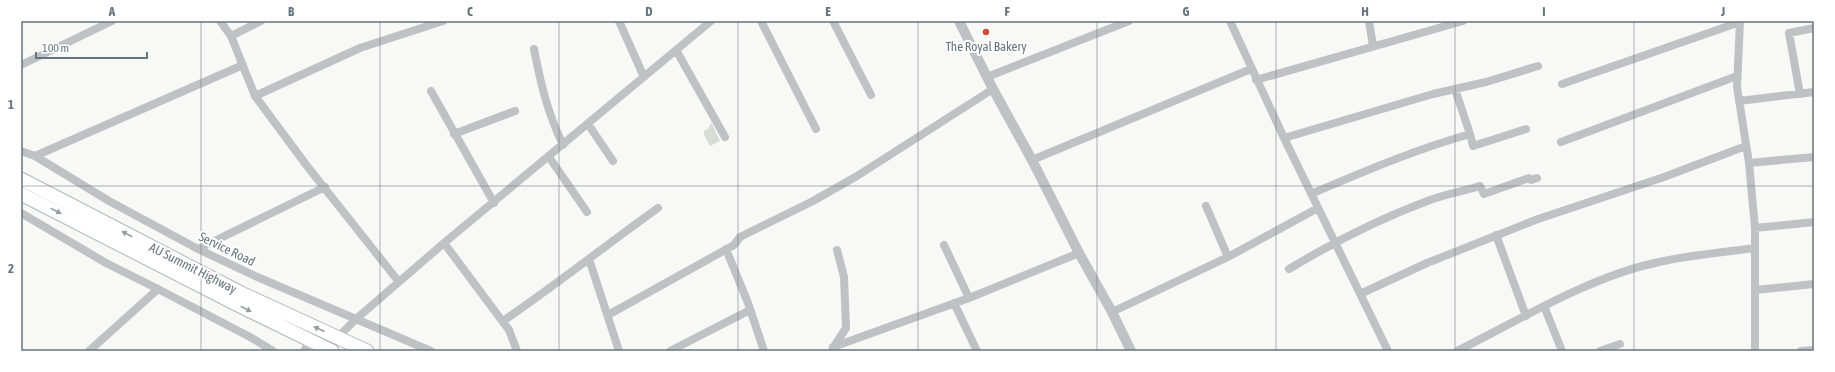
<svg xmlns="http://www.w3.org/2000/svg" width="1835" height="372" font-family="'Asap Condensed',sans-serif">
<rect width="100%" height="100%" fill="#f8f8f6"/>
<!-- grass -->
<path fill="#d9dcd5" d="M711,122L720,141L710,146L704,135V131L709,128Z"/>
<g fill="none" stroke-linecap="round" stroke-linejoin="round">
<!-- primary casing -->
<g stroke="#b2b7b9" stroke-width="15">
<path id="primary" d="M21,179L241,293L367,351
M21,194L236,304L332,351"/>
</g>
<!-- minor -->
<path stroke="#bec2c5" stroke-width="8" d="M220,21L231,36L255,96L307,166L399,282
M619,21L644,77
M761,21L816,129
M833,21L871,95
M1230,21L1284,138L1388,351
M1369,21L1373,46
M1740,21L1737,87L1749,163L1755,228V351
M231,36L261,21
M534,49C541,85 547,111 563,145
M676,50L725,137
M21,65L112,21
M987,77L1129,21
M1256,80L1463,21
M1562,84L1740,22
M1455,89L1470,134
M431,91L494,203
M1800,94L1789,33L1814,28
M255,96L360,48L443,21
M1739,101L1814,92
M588,124L613,161
M454,134L515,111
M1284,138L1433,94L1486,82L1538,66
M1561,142L1737,76
M21,151L35,156L109,201L198,249L255,276L431,351
M35,156L243,65
M549,157L587,212
M1032,160L1251,69
M1749,163L1814,157
M1311,194C1365,171 1414,150 1470,134L1473,146L1526,129
M1206,206L1228,257
M21,213L106,263L158,289L250,337L273,351
M1755,228L1814,222
M1496,235L1526,316
M444,243L509,330L517,351
M944,245L969,298
M198,249L325,187
M726,249L748,303L764,351
M589,259L619,351
M1289,269C1334,242 1381,218 1430,200C1446,194 1464,191 1480,186L1484,194L1529,178L1531,180L1537,178
M1755,290L1814,284
M1360,294L1427,263L1538,219L1664,177L1746,146
M954,303L977,351
M1544,306L1562,351
M1112,312L1228,257L1318,208
M608,315L734,245L740,237L813,201L857,176L993,89
M503,321C556,285 606,245 658,208
M337,338L356,319L444,243L711,21
M833,347L969,298L1079,253
M833,348L846,328L844,277L837,250
M89,351L158,289
M304,351L310,341
M670,351L750,310
M1457,351C1518,321 1589,277 1655,263C1688,255 1721,253 1754,248
M1600,351L1620,344
M1801,351L1814,350"/>
<!-- tertiary -->
<path stroke="#bec2c5" stroke-width="10" d="M959,21L993,89L1032,160L1079,253L1112,312L1131,351"/>
<!-- primary -->
<use href="#primary" stroke="#fff" stroke-width="13"/>
</g>
<!-- one-way arrows -->
<defs><path id="oneway-solid" d="M-6-.8H1V-3.2L6.5 0L1 3.2V.8H-6Z"/></defs>
<g fill="#949fa4">
<use href="#oneway-solid" transform="translate(56 211) rotate(27)"/>
<use href="#oneway-solid" transform="translate(127 234) rotate(-153)"/>
<use href="#oneway-solid" transform="translate(246 309) rotate(27)"/>
<use href="#oneway-solid" transform="translate(319 329) rotate(-155)"/>
</g>
<!-- grid -->
<path fill="none" stroke="#66767d" stroke-width="1" stroke-opacity="0.55" d="M201,21V351M380,21V351M559,21V351M738,21V351M918,21V351M1097,21V351M1276,21V351M1455,21V351M1634,21V351M21,186H1814"/>
<!-- markers -->
<circle fill="#ce4f40" stroke="#fff" stroke-width="1.5" cx="986" cy="32" r="4"/>
<g text-anchor="middle" dominant-baseline="central" stroke-width="4" stroke-linejoin="round" paint-order="stroke">
<!-- poi labels -->
<g font-size="13" fill="#66767d" stroke="#fff">
<text x="986" y="46">The Royal Bakery</text>
</g>
<!-- street labels -->
<g font-size="13" fill="#66767d" stroke="#fff">
<text transform="translate(227 249) rotate(26)">Service Road</text>
<text transform="translate(193 268) rotate(27)">AU Summit Highway</text>
</g>
</g>
<!-- border -->
<rect width="1835" height="372" fill="none" stroke="#ffffff" stroke-width="44"/>
<!-- scale -->
<path d="M36 52v6h111v-6" fill="none" stroke="#66767d" stroke-width="2"/>
<text x="42" y="52" font-size="12" fill="#66767d" stroke="#ffffff" stroke-width="3" paint-order="stroke">100 m</text>
<rect x="22" y="22" width="1791" height="328" fill="none" stroke="#66767d" stroke-width="1.5"/>
<g font-size="13" text-anchor="middle" font-weight="bold" fill="#66767d">
<text x="112" y="16">A</text>
<text x="291" y="16">B</text>
<text x="470" y="16">C</text>
<text x="649" y="16">D</text>
<text x="828" y="16">E</text>
<text x="1007" y="16">F</text>
<text x="1186" y="16">G</text>
<text x="1365" y="16">H</text>
<text x="1544" y="16">I</text>
<text x="1723" y="16">J</text>
<text x="11" y="109">1</text>
<text x="11" y="273">2</text>
</g>
</svg>
